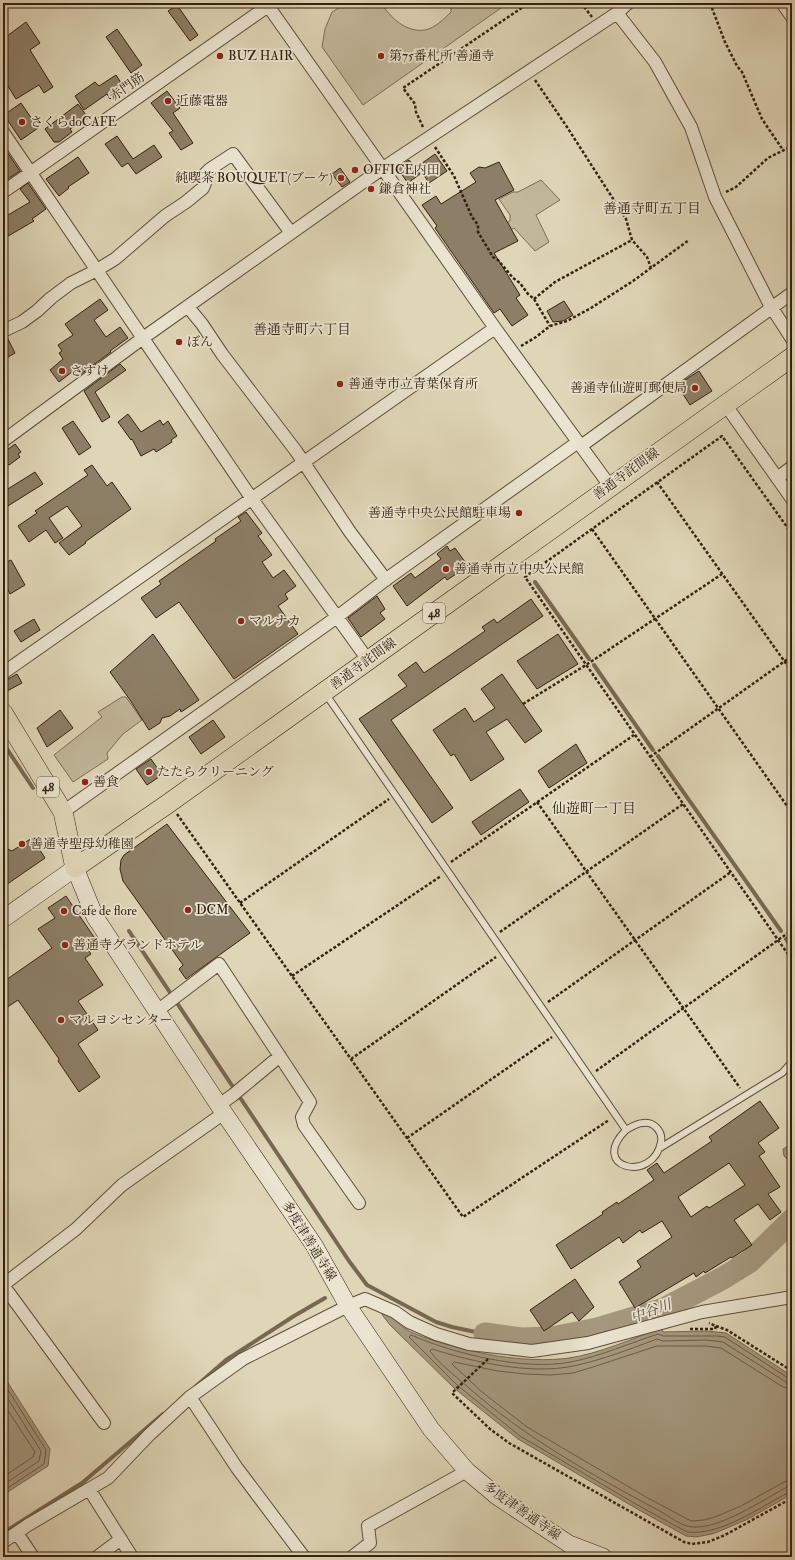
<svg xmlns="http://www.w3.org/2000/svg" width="795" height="1560" font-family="'IM FELL Double Pica','Noto Serif JP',serif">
<rect width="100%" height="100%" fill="#dfd6b7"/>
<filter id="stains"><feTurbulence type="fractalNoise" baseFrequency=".005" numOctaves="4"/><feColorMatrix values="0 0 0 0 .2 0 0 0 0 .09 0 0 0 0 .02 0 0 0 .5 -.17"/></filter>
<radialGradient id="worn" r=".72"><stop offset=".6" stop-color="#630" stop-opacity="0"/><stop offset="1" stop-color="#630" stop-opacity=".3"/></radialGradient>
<!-- green -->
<path fill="#c2b79b" stroke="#7b6c56" d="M347,3H381C390,17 406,33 425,30C435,28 444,19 451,12V3H508L363,105L322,47L325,29L332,12Z
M541,180L560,200L536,215L549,242L535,251L514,228L489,242L495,229L510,221V215L499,199L513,192H518Z
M122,697H126L142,720L123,734L107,753L108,759L73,782L54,755L102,717L98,712Z"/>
<!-- water -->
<path fill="#a5987e" stroke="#786852" d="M789,1141H792V1158L787,1159L784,1156L783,1149L788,1146Z
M380,1310C392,1314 395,1321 404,1328C411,1333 421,1336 429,1339C470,1353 526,1364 569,1358C598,1354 634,1338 662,1328L663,1332L707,1331L726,1333L792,1376V1494L748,1519L720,1531L712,1534L696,1537L686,1536L639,1510L518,1439L454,1388L390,1325L383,1316Z
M3,1375L50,1449L48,1466L3,1495Z"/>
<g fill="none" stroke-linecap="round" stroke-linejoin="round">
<!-- shore -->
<path stroke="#6c5c47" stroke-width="1" d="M792,1379L788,1378L731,1341L725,1337L717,1336H663L658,1334C630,1343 601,1356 571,1362C524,1371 455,1354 411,1335L409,1337L457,1385L520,1436L641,1507L687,1532C720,1536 761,1507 789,1492L792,1491
M3,1382L46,1450L44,1464L3,1491
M792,1384L786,1382L723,1342L706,1340L663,1341L657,1339C630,1349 602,1360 573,1366C531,1375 473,1362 432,1349L430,1351C438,1363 458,1378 469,1388C526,1438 592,1475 658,1510C668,1515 681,1527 693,1527C720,1529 763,1500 787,1487L792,1486
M792,1390L783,1387L721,1348L706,1346H657L593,1367L573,1373L551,1375L525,1374L498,1371L454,1362L452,1364L482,1392L527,1427L646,1497L691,1521L704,1520L715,1517L741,1506L784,1482L792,1480
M3,1391L41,1451L39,1461L3,1485
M3,1403L35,1452L33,1457L3,1477"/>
<!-- stream -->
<path stroke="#786852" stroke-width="4" d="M535,582L589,659
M594,665L653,750
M3,743L33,788
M658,756L781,931
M129,931L349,1261L367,1285L436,1322L452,1327L485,1334
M786,939L792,948
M195,1387L226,1360L294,1316L325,1298
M3,1533L82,1483L163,1414"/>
<!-- river -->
<path stroke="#a5987e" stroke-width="23" d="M485,1334L521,1339L552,1338L597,1329L664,1309L723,1278L749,1262L792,1220"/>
</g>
<!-- building -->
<path fill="#8d7f67" stroke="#342010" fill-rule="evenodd" d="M177,5L198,35L190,41L168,11Z
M26,22L40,43L30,50L53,87L44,93L39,85L16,99L3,78V39Z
M117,29L142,65L131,73L106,37Z
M116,75L125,89L110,99L107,94L84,110L75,96L95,82L99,86Z
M167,91L180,108L173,113L193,143L181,150L169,133L173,131L151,103Z
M21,103L38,128L21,140L4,115Z
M78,104L88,118L70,129L72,132L59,142H54L45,129Z
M117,136L133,159L154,145L162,157L136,174L128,163L122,167L105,144Z
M3,146L20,171L3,182Z
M435,154L447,171L429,183L418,166Z
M78,157L89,173L68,187L69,188L59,196L46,179Z
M409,160L420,174L408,183L397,168Z
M499,162L514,190L495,200L518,241L494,253L520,295L516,298L528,315L512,326L500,309L494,313L435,228L437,226L422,205L436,196L441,204L476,182L470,173L479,167L485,168Z
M340,168L350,182L342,187L332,174Z
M28,183L46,209L32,219L34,221L3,239V218L30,202L20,189Z
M100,299L108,310L94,320L106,337L120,327L128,338L110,351L111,352L77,377L75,373L73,374L72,372L59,382L50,370L63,359L59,353L62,351L58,345L73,335L65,324Z
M564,301L573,315L563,321L553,322L547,311Z
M7,337L15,353L3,360V338Z
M120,364L126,370L95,392L110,417L102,422L84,391Z
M699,371L712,391L690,405L677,385Z
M128,414L141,432L160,420L163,425L168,421L177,436L171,440L172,442L156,452L154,449L141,456L132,439L131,440L118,422Z
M73,421L91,447L79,455L62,428Z
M15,444L21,452L18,454L20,457L9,465L7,463L3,466V453Z
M92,465L107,486L112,482L131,509L85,542L86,543L69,555L59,543L82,526L67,506L49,518L63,538L55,543L46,530L29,542L18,526L37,513L35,511L88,475L84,470Z
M35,472L43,484L3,509V492Z
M246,512L262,533L258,536L272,555L262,562L273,578L284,570L296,586L285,594L288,599L278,606L298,634L234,679L179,602L156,618L141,598L161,584L159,581L216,541L215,539L241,521L238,517Z
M447,546L450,551L455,548L468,566L447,580L445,577L407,606L393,586L411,573L415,578L441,559L437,554Z
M11,560L25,585L10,594L7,588L3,590V564Z
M377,596L385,609L380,613L385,619L361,637L348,618Z
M531,599L543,616L391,720L453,808L432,823L359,719L407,686L398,675L416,662L424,673L485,631L482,627L494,619L497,623Z
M34,619L40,630L21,642L14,631Z
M153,634L199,700L181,712L180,709L170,716L162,718L160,723L149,730L130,700L110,672Z
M558,634L578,664L537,689L517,661Z
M17,674L22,683L7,691L3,682Z
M502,674L542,731L525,743L507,719L486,732L504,759L471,781L454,754L451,756L433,730L465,708L474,722L495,708L481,689Z
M60,710L73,728L47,747L37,728Z
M213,720L225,737L201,754L189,737Z
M576,744L587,763L549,788L538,771Z
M151,759L162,775L147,785L136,769Z
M520,789L529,802L481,835L472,822Z
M167,824L250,933L186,979L179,969L183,965L123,881L120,869L121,860L124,855Z
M32,838L45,858L3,887V847L12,851Z
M66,896L94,937L91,938L95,943L87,948L91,954L85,958L103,985L78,1001L98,1030L78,1044L100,1077L79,1092L58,1061L59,1059L18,1000L3,1010V982L52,948L38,929L55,918L48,908Z
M760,1101L779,1128L758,1143L765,1152L759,1156L780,1187L768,1194L781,1212L770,1220L758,1204L734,1220L752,1245L732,1258L731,1257L705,1273L704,1271L696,1277L694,1273L635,1308L619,1282L641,1267L637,1261L672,1237L662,1221L642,1233L640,1230L623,1243L619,1237L571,1269L556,1245L603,1214L602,1212L617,1202L618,1204L654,1180L647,1170L657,1163L664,1173L712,1141L709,1137ZM729,1163L745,1185L709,1208L707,1206L691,1217L678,1197Z
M575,1279L594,1307L579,1321L572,1312L544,1331L530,1310Z"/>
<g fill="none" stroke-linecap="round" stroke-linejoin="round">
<!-- lane casing -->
<g stroke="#5f4e3a" stroke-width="8">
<path id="lane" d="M325,693L626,1130C631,1127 637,1123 643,1123C654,1121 663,1132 661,1142C653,1184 588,1168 626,1130
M660,1148L782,1073L792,1062"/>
</g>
<!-- street casing -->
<g stroke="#5f4e3a" stroke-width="14">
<path id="street" d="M266,3L495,328L610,486
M782,3L792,17
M617,13L655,62L691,127L715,197L770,305L792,339
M3,132L252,499L368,660
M3,192L268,6
M188,307L202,324L222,354L296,451L350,532L386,580
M3,331L22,322L37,311L51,298L71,283L97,270L115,259L165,216L186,202L203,188L205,183L202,177L210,169L233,154L291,233
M725,404L792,499
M3,441L143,338L383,168L617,13L628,3
M581,446L792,293
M777,478L792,467
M3,673L495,328
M63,812L337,617L388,578L578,442
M157,1011L219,964L310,1102L302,1117L304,1125L359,1203
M219,1105L233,1095L280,1056
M3,1285L76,1229L122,1185L224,1113
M3,1285L104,1423
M190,1397L237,1468L304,1557
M89,1489L132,1557
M17,1533L33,1557
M3,1542L28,1525L108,1478L149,1435L190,1397L243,1359L348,1306L365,1299L395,1312L409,1322L436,1334L469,1344L532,1351L588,1343L702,1312L792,1297
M97,1557L121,1539
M352,1557L370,1543L368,1526L467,1471"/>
</g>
<!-- secondary casing -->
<g stroke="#342010" stroke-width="18">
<path id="secondary" d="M3,919L75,868L95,917L224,1113L314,1245L348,1306L431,1429L467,1471L498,1497L569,1544L603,1557"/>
</g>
<!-- primary casing -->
<g stroke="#342010" stroke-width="20">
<path id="primary" d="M3,713L63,812L75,868L169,803L792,357"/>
</g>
<!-- path -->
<path stroke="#342010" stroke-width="2.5" stroke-dasharray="3 2" stroke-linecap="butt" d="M581,3L592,17
M710,3L725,42L737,66L742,72L762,119L783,150
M535,80L567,127L626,219L632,240L647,257L651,268
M423,127L416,112L415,104L403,88L529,3
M435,147L454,176L472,217L478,225V232L493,257L498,260L513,278L520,283L528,294L534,299L550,326
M726,192L736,187L768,158L792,146
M534,299L555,282L632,240
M521,346L536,337L550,326L567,321L591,308L633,281L689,240
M657,482L792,672
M592,529L792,813
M792,534L722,436L525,577L792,960
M523,704L586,665L722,574
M650,757L792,656
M537,802L740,1088
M177,814L463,1217L609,1120
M451,862L634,735
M240,903L389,799
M500,932L683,804
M292,976L441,876
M548,1002L731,872
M351,1059L496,957
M596,1071L792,930
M407,1138L552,1037
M716,1326L727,1330L792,1371
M690,1329H715L716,1326L709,1323
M488,1359L452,1393L490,1429L509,1443L684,1542L692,1544L708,1542L725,1535L792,1498"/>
<!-- lane -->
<use href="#lane" stroke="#eae4d0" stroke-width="6"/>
<!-- street -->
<use href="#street" stroke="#eae4d0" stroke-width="12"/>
<!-- secondary -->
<use href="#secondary" stroke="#eae4d0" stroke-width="17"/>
<!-- primary -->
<use href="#primary" stroke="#dfd6b7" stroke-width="19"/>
</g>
<!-- markers -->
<g fill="#8f2418" stroke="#eae4d0" stroke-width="1.5">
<circle cx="220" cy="56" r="4"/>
<circle cx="381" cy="56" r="4"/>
<circle cx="168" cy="101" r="4"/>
<circle cx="22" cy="122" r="4"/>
<circle cx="355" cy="170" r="4"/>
<circle cx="341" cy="178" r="4"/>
<circle cx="371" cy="189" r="4"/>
<circle cx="179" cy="342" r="4"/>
<circle cx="62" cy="371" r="4"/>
<circle cx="340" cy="384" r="4"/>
<circle cx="695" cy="388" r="4"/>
<circle cx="519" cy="513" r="4"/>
<circle cx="446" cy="569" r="4"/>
<circle cx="241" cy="621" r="4"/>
<circle cx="149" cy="772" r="4"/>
<circle cx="85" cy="782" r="4"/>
<circle cx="22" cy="844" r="4"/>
<circle cx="188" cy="910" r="4"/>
<circle cx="64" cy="911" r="4"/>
<circle cx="65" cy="945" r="4"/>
<circle cx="61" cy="1020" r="4"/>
</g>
<g text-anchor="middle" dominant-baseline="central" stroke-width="3.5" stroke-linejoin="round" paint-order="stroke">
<!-- shield labels -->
<g fill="#eae4d0" stroke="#6b5b4a" stroke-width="1">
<rect x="423" y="603" width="22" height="20" rx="3"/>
<rect x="37" y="777" width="22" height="20" rx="3"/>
</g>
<g font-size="12" font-weight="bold" fill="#342010">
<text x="434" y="613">48</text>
<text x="48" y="787">48</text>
</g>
<!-- poi labels -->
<g font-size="13" fill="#342010" stroke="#eae4d0" text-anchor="start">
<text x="228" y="56">BUZ HAIR</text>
<text x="389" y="56">第75番札所 善通寺</text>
<text x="176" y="101">近藤電器</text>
<text x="30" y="122">さくらdoCAFE</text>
<text x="363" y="170">OFFICE内田</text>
<text x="333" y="178" text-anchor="end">純喫茶 BOUQUET(ブーケ)</text>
<text x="379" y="189">鎌倉神社</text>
<text x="187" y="342">ぼん</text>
<text x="70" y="371">さすけ</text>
<text x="348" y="384">善通寺市立青葉保育所</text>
<text x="687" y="388" text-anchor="end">善通寺仙遊町郵便局</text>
<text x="511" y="513" text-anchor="end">善通寺中央公民館駐車場</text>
<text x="454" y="569">善通寺市立中央公民館</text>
<text x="249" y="621">マルナカ</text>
<text x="157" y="772">たたらクリーニング</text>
<text x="93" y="782">善食</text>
<text x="30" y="844">善通寺聖母幼稚園</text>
<text x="196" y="910">DCM</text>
<text x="72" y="911">Cafe de flore</text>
<text x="73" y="945">善通寺グランドホテル</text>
<text x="69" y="1020">マルヨシセンター</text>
</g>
<!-- street labels -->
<g font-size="13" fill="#342010" stroke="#eae4d0">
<text transform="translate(127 87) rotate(-35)">赤門筋</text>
<text transform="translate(626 474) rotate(-36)">善通寺詫間線</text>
<text transform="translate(363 664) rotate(-36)">善通寺詫間線</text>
<text transform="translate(309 1241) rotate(58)">多度津善通寺線</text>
<text transform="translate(522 1511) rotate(35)">多度津善通寺線</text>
</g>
<!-- neighbourhood labels -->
<g font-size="14" fill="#342010" stroke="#eae4d0">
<text x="652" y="208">善通寺町五丁目</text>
<text x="302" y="329">善通寺町六丁目</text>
<text x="594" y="808">仙遊町一丁目</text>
</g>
<!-- water labels -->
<g font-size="14" font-style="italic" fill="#5c4a36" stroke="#eae4d0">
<text transform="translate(651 1311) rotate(-20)">中谷川</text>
</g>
</g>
<!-- margin -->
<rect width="795" height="1560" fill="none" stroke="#dfd6b7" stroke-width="16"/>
<rect x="4" y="4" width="787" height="1552" fill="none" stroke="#342010" stroke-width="2"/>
<rect x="8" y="8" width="779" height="1544" fill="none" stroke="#342010"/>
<rect width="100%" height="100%" filter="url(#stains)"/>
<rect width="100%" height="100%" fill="url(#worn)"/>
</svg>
